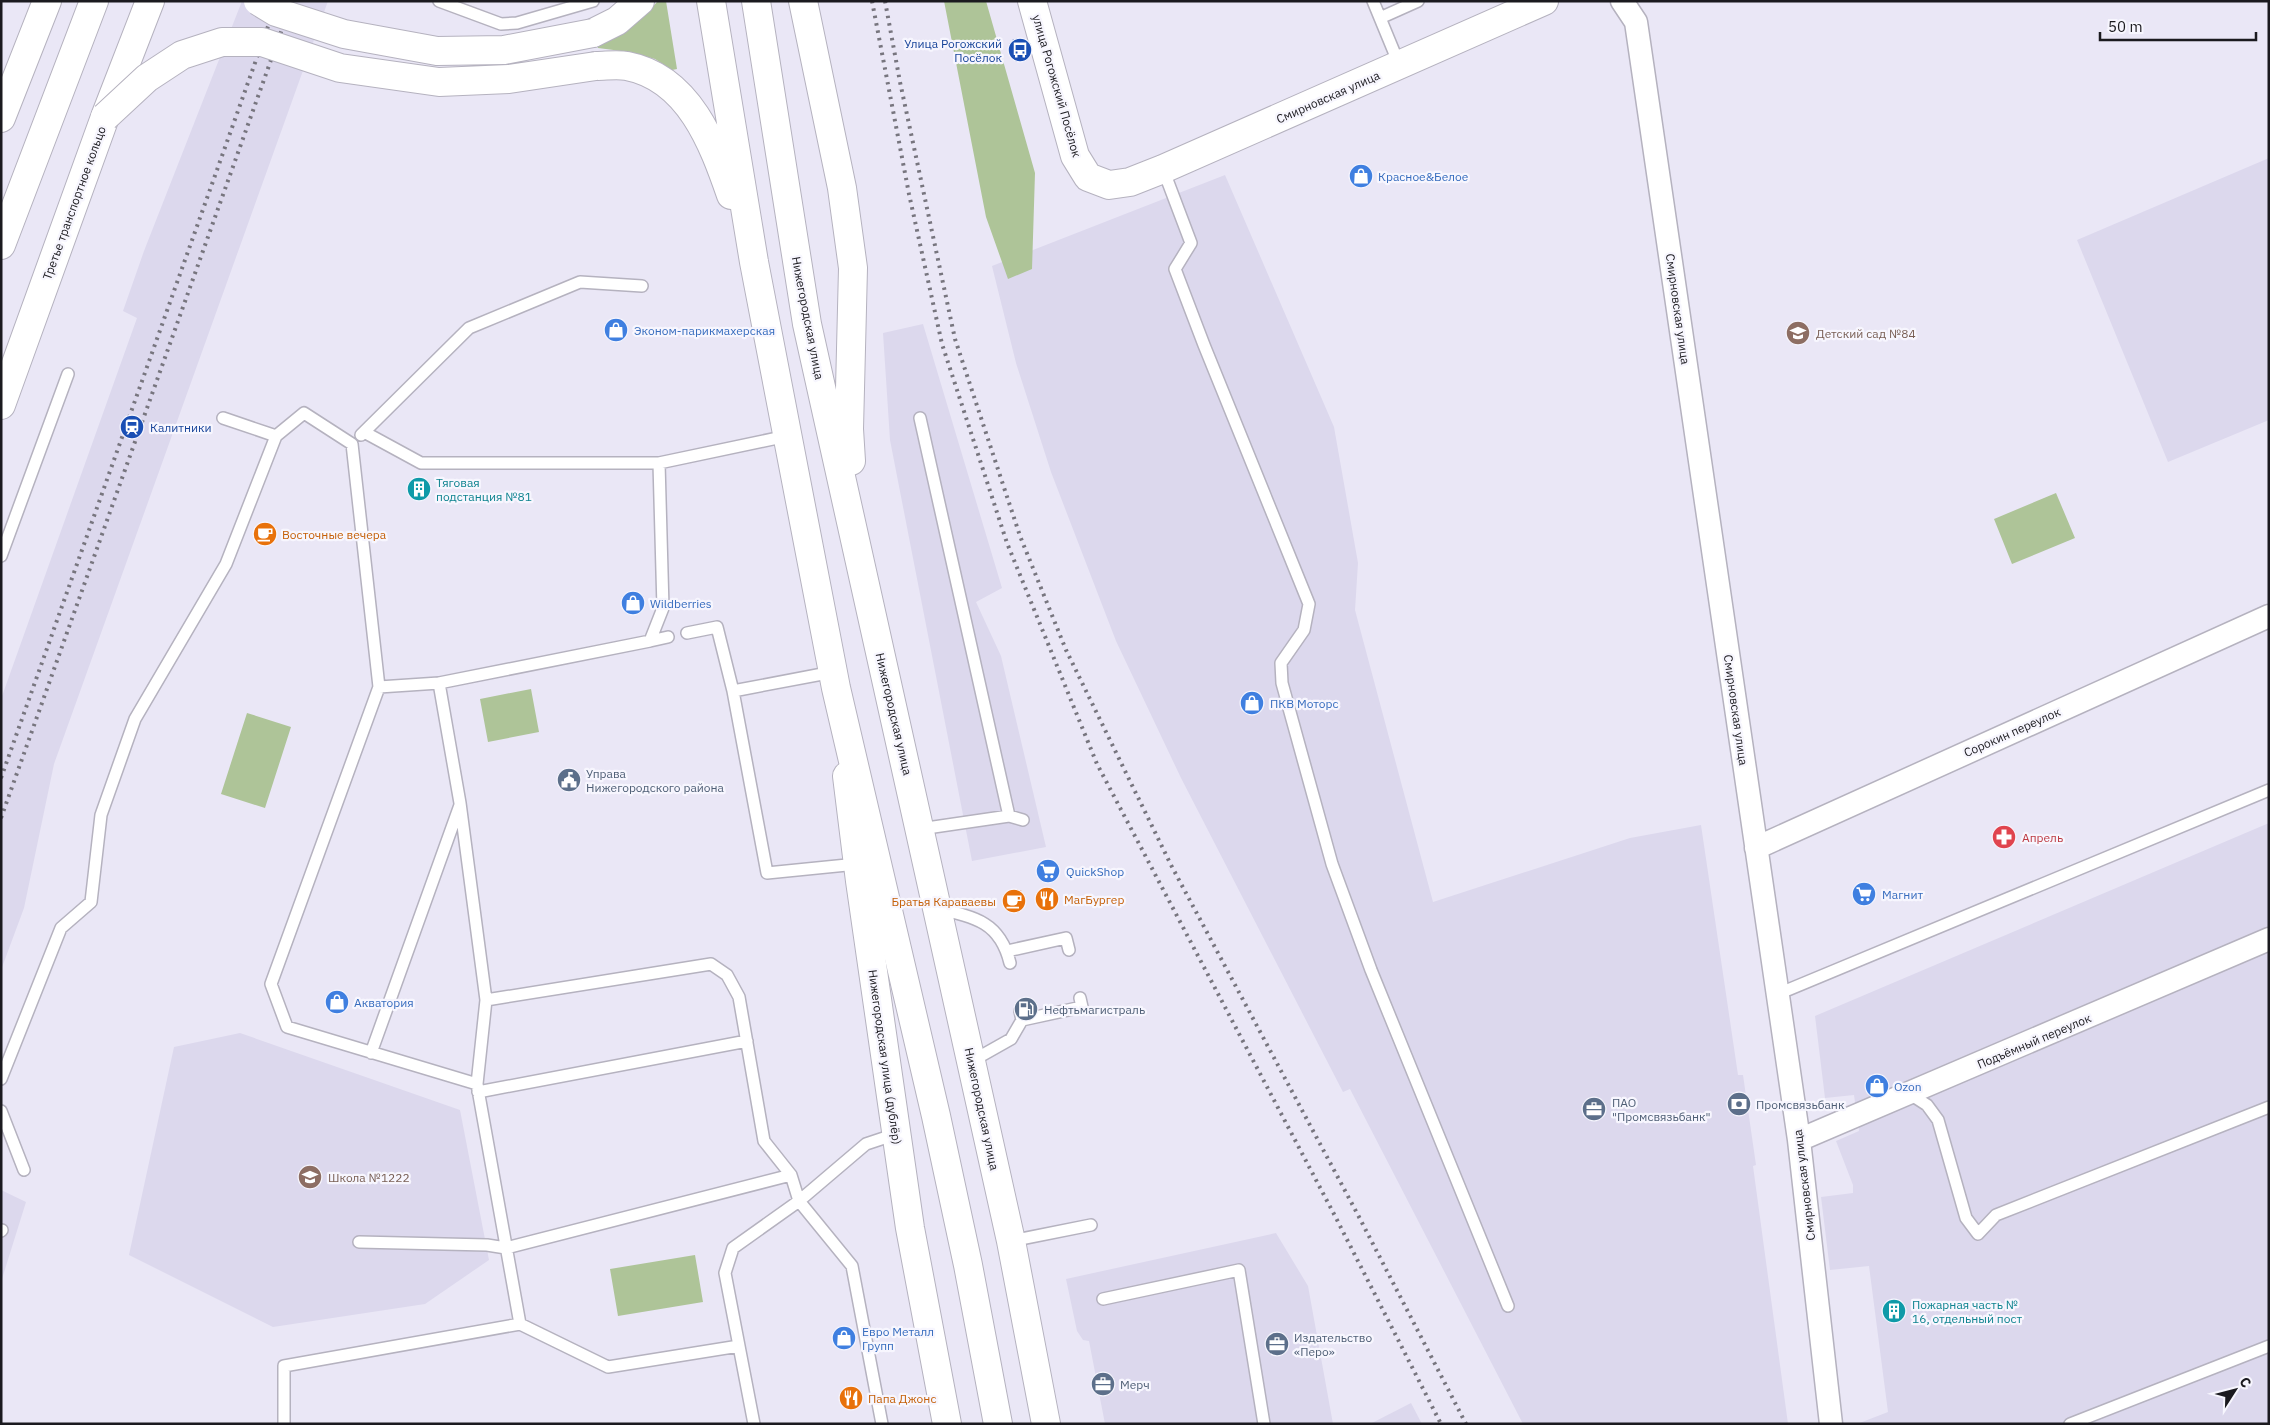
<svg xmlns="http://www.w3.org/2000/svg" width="2270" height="1425" font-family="'IBM Plex Sans',sans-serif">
<rect width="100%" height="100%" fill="#eae7f6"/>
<!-- built -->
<path fill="#dcd8ed" d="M242,1H328L54,764L24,908L1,970V699L137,318L123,311L144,251Z
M2269,158V420L2168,462L2077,240Z
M1225,175L1334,427L1358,563L1355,610L1433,902L1630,838L1701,825L1738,1075H1743L1756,1165L1753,1166L1788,1424H1523L1350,1089L1343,1092L1181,778L1116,641L1051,472L1016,363L992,266Z
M923,324L1002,588L976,602L1001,656L1046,847L972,861L890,440L883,333Z
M2269,823V1424H1857L1888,1412L1869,1266L1830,1270L1821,1197L1853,1193V1185L1836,1141L1859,1131L1854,1095L1825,1098L1815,1016Z
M240,1033L460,1110L489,1260L425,1304L273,1327L129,1255L174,1047Z
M1,1190L26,1202L1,1282Z
M1276,1233L1308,1286L1333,1424H1105L1089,1341L1083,1340L1077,1331L1066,1279Z
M1411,1403L1422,1424H1370Z"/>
<!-- green -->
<path fill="#aec498" d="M658,1H666L677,69L672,70L655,59L629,52L598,48L597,45C621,33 640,21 658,1Z
M944,1H986L1035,173L1032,269L1008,279L986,217Z
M2056,493L2075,538L2012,564L1994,519Z
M531,689L539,732L488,742L480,699Z
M247,713L291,727L265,808L221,794Z
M695,1255L703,1302L618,1316L610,1269Z"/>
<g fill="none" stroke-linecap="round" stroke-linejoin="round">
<!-- service casing -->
<g stroke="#b5b2bf" stroke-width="14">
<path id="service" d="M439,1L501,24L517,23L593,1
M1373,1L1399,64
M1380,18L1418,1
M1163,169L1191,243L1175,269L1204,345L1309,604L1304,630L1281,663L1282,683L1332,864L1371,970L1508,1306
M223,418L276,436
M364,432L421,463H659L787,436
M361,435L469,328L580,282L642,286
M1,556L68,374
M687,633L717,627L733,691
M650,641L668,637
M833,672L733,691L767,873L857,864
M439,683L650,641L663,608L659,463
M379,687L271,984L287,1027L477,1084
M1009,816L1023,820
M920,829L1009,816L920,418
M938,909C975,917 1000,922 1010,963
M1007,951L1066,938L1069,950
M1778,994L2269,790
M486,1000L711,964L727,975L739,997L764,1141L791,1175L799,1201L852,1266L882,1424
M1022,1020L1082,1007L1080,998
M371,1053L460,805
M972,1061L1011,1039L1022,1020L1020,1011
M1,1079L61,928L91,902L101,815L135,719L226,564L276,436L304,413L352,444L379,687L439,683L460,803L486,1000L477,1084L520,1324L284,1366V1424
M478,1092L747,1041
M1910,1094L1927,1105L1938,1120L1966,1218L1978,1234L1996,1215L2269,1107
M1,1111L24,1170
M1,1231L2,1230
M1011,1241L1091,1225
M359,1242L487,1245L506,1248L791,1175
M1103,1299L1239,1270L1264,1424
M520,1324L608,1367L739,1346
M754,1424L725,1273L733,1248L799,1201L866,1144L896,1134
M2070,1424L2269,1346"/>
</g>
<!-- minor casing -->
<g stroke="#b5b2bf" stroke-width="25">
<path id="minor" d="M1622,1L1636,22L1799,1140L1831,1424
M1756,848L2269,616
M1799,1140L2269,939"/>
</g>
<!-- tertiary casing -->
<g stroke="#b5b2bf" stroke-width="30">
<path id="tertiary" d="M1032,1L1075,156L1088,177L1109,185L1130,182L1163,169L1544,1
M847,776L860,881L910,1228L947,1424"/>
</g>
<!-- primary casing -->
<g stroke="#b5b2bf" stroke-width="30">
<path id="primary" d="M711,1L754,262L836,688L936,1116L968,1265L998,1424
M756,1L807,324L1011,1241L1046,1424
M803,1L842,188L853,268L849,429L851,461
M593,33L617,21L640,1
M596,66C606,66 617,64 627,66C689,78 713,143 731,195
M1,118L47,1
M1,245L94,1
M1,405L105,117L150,1"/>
</g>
<!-- service -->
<use href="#service" stroke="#fff" stroke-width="11"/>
<!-- minor -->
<use href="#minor" stroke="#fff" stroke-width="22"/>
<!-- tertiary -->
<use href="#tertiary" stroke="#fff" stroke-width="28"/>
<!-- primary -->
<use href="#primary" stroke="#fff" stroke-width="28"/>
<!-- rail -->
<path stroke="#77757e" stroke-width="4" stroke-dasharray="2.5 5" stroke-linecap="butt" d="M872,1L909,194L942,344L1007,543L1097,764L1335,1216L1441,1424
M885,1L900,82L955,339L1020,536L1066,650L1171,865L1358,1215L1466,1424
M1,778L277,1
M1,818L292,1"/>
<!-- primary-bridge casing -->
<g stroke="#b5b2bf" stroke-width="30" stroke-linecap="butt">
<path id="primary-bridge" d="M258,1L276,12L344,34L437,51L504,50L593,33
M105,117L147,78L182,55L222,42H262L340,68L439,82L509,79L596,66"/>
</g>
<!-- primary-bridge -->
<use href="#primary-bridge" stroke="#fff" stroke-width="28"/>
</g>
<!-- icons -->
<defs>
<g id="bus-disc" transform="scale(1.25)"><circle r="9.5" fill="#1a4fb4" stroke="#f7f6fe"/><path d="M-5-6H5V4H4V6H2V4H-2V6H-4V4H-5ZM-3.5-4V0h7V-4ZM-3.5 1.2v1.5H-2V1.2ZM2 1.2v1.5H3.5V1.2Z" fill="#fff"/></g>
<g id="shop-disc" transform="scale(1.25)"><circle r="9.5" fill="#3f7fe0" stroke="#f7f6fe"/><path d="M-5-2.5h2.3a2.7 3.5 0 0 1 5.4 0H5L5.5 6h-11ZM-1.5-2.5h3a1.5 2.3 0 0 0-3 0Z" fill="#fff"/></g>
<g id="school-disc" transform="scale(1.25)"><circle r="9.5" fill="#8d6e63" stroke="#f7f6fe"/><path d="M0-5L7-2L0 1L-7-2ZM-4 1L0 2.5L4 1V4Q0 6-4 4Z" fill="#fff"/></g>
<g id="station-disc" transform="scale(1.25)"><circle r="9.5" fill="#1a4fb4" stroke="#f7f6fe"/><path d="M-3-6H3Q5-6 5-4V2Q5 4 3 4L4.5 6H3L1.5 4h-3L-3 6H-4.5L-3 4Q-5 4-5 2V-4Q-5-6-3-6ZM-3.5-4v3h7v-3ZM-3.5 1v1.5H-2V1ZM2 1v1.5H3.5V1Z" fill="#fff"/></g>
<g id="building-disc" transform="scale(1.25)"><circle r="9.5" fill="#0f9aa8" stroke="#f7f6fe"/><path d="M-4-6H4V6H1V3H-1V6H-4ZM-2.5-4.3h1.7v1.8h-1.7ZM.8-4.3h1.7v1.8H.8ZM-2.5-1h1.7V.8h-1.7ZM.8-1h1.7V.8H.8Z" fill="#fff"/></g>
<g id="cafe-disc" transform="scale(1.25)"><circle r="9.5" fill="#e8710a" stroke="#f7f6fe"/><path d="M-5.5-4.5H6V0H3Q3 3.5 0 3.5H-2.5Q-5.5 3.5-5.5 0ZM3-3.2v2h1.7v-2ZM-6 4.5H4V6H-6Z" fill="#fff"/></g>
<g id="civic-disc" transform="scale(1.25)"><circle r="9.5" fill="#5c6f8a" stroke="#f7f6fe"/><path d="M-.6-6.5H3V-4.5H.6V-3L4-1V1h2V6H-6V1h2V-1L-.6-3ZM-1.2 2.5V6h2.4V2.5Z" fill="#fff"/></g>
<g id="pharmacy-disc" transform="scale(1.25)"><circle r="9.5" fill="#e0444e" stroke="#f7f6fe"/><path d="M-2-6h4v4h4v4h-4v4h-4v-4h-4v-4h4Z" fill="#fff"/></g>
<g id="supermarket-disc" transform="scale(1.25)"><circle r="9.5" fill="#3f7fe0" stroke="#f7f6fe"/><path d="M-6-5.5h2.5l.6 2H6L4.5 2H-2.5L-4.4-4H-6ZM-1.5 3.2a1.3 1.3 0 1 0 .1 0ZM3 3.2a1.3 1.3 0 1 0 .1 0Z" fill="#fff"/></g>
<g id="restaurant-disc" transform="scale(1.25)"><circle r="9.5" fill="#e8710a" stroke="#f7f6fe"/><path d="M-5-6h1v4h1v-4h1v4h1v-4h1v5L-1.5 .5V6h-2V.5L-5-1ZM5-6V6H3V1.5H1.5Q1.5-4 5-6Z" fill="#fff"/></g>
<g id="fuel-disc" transform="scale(1.25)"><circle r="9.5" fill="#5c6f8a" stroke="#f7f6fe"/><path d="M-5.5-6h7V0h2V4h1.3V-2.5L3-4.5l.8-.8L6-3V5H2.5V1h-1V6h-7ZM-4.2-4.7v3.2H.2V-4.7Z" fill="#fff"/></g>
<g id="bank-disc" transform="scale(1.25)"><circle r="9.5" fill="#5c6f8a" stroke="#f7f6fe"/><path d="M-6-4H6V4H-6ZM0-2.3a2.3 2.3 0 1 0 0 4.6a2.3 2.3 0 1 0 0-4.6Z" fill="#fff"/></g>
<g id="office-disc" transform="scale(1.25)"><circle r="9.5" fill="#5c6f8a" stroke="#f7f6fe"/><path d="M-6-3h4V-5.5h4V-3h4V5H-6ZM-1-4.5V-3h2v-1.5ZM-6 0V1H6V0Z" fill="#fff"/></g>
</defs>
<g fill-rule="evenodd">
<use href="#bus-disc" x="1020" y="50"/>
<use href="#shop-disc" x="1361" y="176"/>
<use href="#shop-disc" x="616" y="330"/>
<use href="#school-disc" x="1798" y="333"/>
<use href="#station-disc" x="132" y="427"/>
<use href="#building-disc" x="419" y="489"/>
<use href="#cafe-disc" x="265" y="534"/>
<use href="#shop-disc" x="633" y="603"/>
<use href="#shop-disc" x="1252" y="703"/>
<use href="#civic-disc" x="569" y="780"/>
<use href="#pharmacy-disc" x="2004" y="837"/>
<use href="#supermarket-disc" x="1048" y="871"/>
<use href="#supermarket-disc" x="1864" y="894"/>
<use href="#restaurant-disc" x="1047" y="899"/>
<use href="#cafe-disc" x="1014" y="901"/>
<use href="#shop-disc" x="337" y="1002"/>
<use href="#fuel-disc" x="1026" y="1009"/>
<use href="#shop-disc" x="1877" y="1086"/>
<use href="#bank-disc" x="1739" y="1104"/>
<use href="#office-disc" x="1594" y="1109"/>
<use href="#school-disc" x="310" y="1177"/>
<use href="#building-disc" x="1894" y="1311"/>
<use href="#shop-disc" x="844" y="1338"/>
<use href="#office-disc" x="1277" y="1344"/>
<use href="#office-disc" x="1103" y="1384"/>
<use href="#restaurant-disc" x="851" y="1398"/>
</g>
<g text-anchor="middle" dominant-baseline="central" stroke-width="4.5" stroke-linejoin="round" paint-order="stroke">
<!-- transit labels -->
<g font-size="12" fill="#164399" stroke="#f7f6fe" text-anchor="end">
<text x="1002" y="43">Улица Рогожский<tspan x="1002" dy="14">Посёлок</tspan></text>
<text x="150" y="427" text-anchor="start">Калитники</text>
</g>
<!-- street labels -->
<g font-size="12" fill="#1b1a1f" stroke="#f7f6fe">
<text transform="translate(1057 86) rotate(74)">улица Рогожский Посёлок</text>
<text transform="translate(1328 97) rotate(-24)">Смирновская улица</text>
<text transform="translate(74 203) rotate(-70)">Третье транспортное кольцо</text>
<text transform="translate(1678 309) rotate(82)">Смирновская улица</text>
<text transform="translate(808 318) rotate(79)">Нижегородская улица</text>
<text transform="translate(1736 710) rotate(82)">Смирновская улица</text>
<text transform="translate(894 714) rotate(77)">Нижегородская улица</text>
<text transform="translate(2012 732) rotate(-24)">Сорокин переулок</text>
<text transform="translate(2034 1041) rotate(-23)">Подъёмный переулок</text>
<text transform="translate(885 1057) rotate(82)">Нижегородская улица (дублёр)</text>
<text transform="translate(982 1109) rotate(78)">Нижегородская улица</text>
<text transform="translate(1804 1185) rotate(-97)">Смирновская улица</text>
</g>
<!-- shop labels -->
<g font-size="12" fill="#366cbe" stroke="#f7f6fe" text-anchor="start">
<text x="1378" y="176">Красное&amp;Белое</text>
<text x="634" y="330">Эконом-парикмахерская</text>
<text x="650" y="603">Wildberries</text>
<text x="1270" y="703">ПКВ Моторс</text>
<text x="1066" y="871">QuickShop</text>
<text x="1882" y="894">Магнит</text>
<text x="354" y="1002">Акватория</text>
<text x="1894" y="1086">Ozon</text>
<text x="862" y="1331">Евро Металл<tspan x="862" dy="14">Групп</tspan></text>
</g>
<!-- education labels -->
<g font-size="12" fill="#785e54" stroke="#f7f6fe" text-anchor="start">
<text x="1816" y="333">Детский сад №84</text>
<text x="328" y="1177">Школа №1222</text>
</g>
<!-- culture labels -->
<g font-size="12" fill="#0d838f" stroke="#f7f6fe" text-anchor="start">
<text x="436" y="482">Тяговая<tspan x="436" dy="14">подстанция №81</tspan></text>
<text x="1912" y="1304">Пожарная часть №<tspan x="1912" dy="14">16, отдельный пост</tspan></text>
</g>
<!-- food labels -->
<g font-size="12" fill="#c56008" stroke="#f7f6fe" text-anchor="start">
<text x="282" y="534">Восточные вечера</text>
<text x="1064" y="899">МагБургер</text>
<text x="996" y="901" text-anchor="end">Братья Караваевы</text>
<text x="868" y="1398">Папа Джонс</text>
</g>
<!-- service labels -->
<g font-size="12" fill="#4e5e75" stroke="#f7f6fe" text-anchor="start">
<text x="586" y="773">Управа<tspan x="586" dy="14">Нижегородского района</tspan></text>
<text x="1044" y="1009">Нефтьмагистраль</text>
<text x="1612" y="1102">ПАО<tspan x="1612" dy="14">"Промсвязьбанк"</tspan></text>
<text x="1756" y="1104">Промсвязьбанк</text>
<text x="1294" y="1337">Издательство<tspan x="1294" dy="14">«Перо»</tspan></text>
<text x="1120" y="1384">Мерч</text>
</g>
<!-- health labels -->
<g font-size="12" fill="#be3a42" stroke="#f7f6fe" text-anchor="start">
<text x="2022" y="837">Апрель</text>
</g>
</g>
<!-- border -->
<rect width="2270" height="1425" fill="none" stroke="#1b1a1f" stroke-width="5"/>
<!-- north arrow -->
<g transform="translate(2235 1390) rotate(54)" stroke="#f7f6fe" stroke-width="4" paint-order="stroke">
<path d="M0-4L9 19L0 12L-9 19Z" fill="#1b1a1f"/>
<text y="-8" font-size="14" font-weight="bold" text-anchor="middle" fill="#1b1a1f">С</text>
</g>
<!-- scale -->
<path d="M2100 32v8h156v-8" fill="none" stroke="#1b1a1f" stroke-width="2.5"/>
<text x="2108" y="32" font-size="15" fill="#1b1a1f" stroke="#f7f6fe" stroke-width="4" paint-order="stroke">50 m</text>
</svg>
